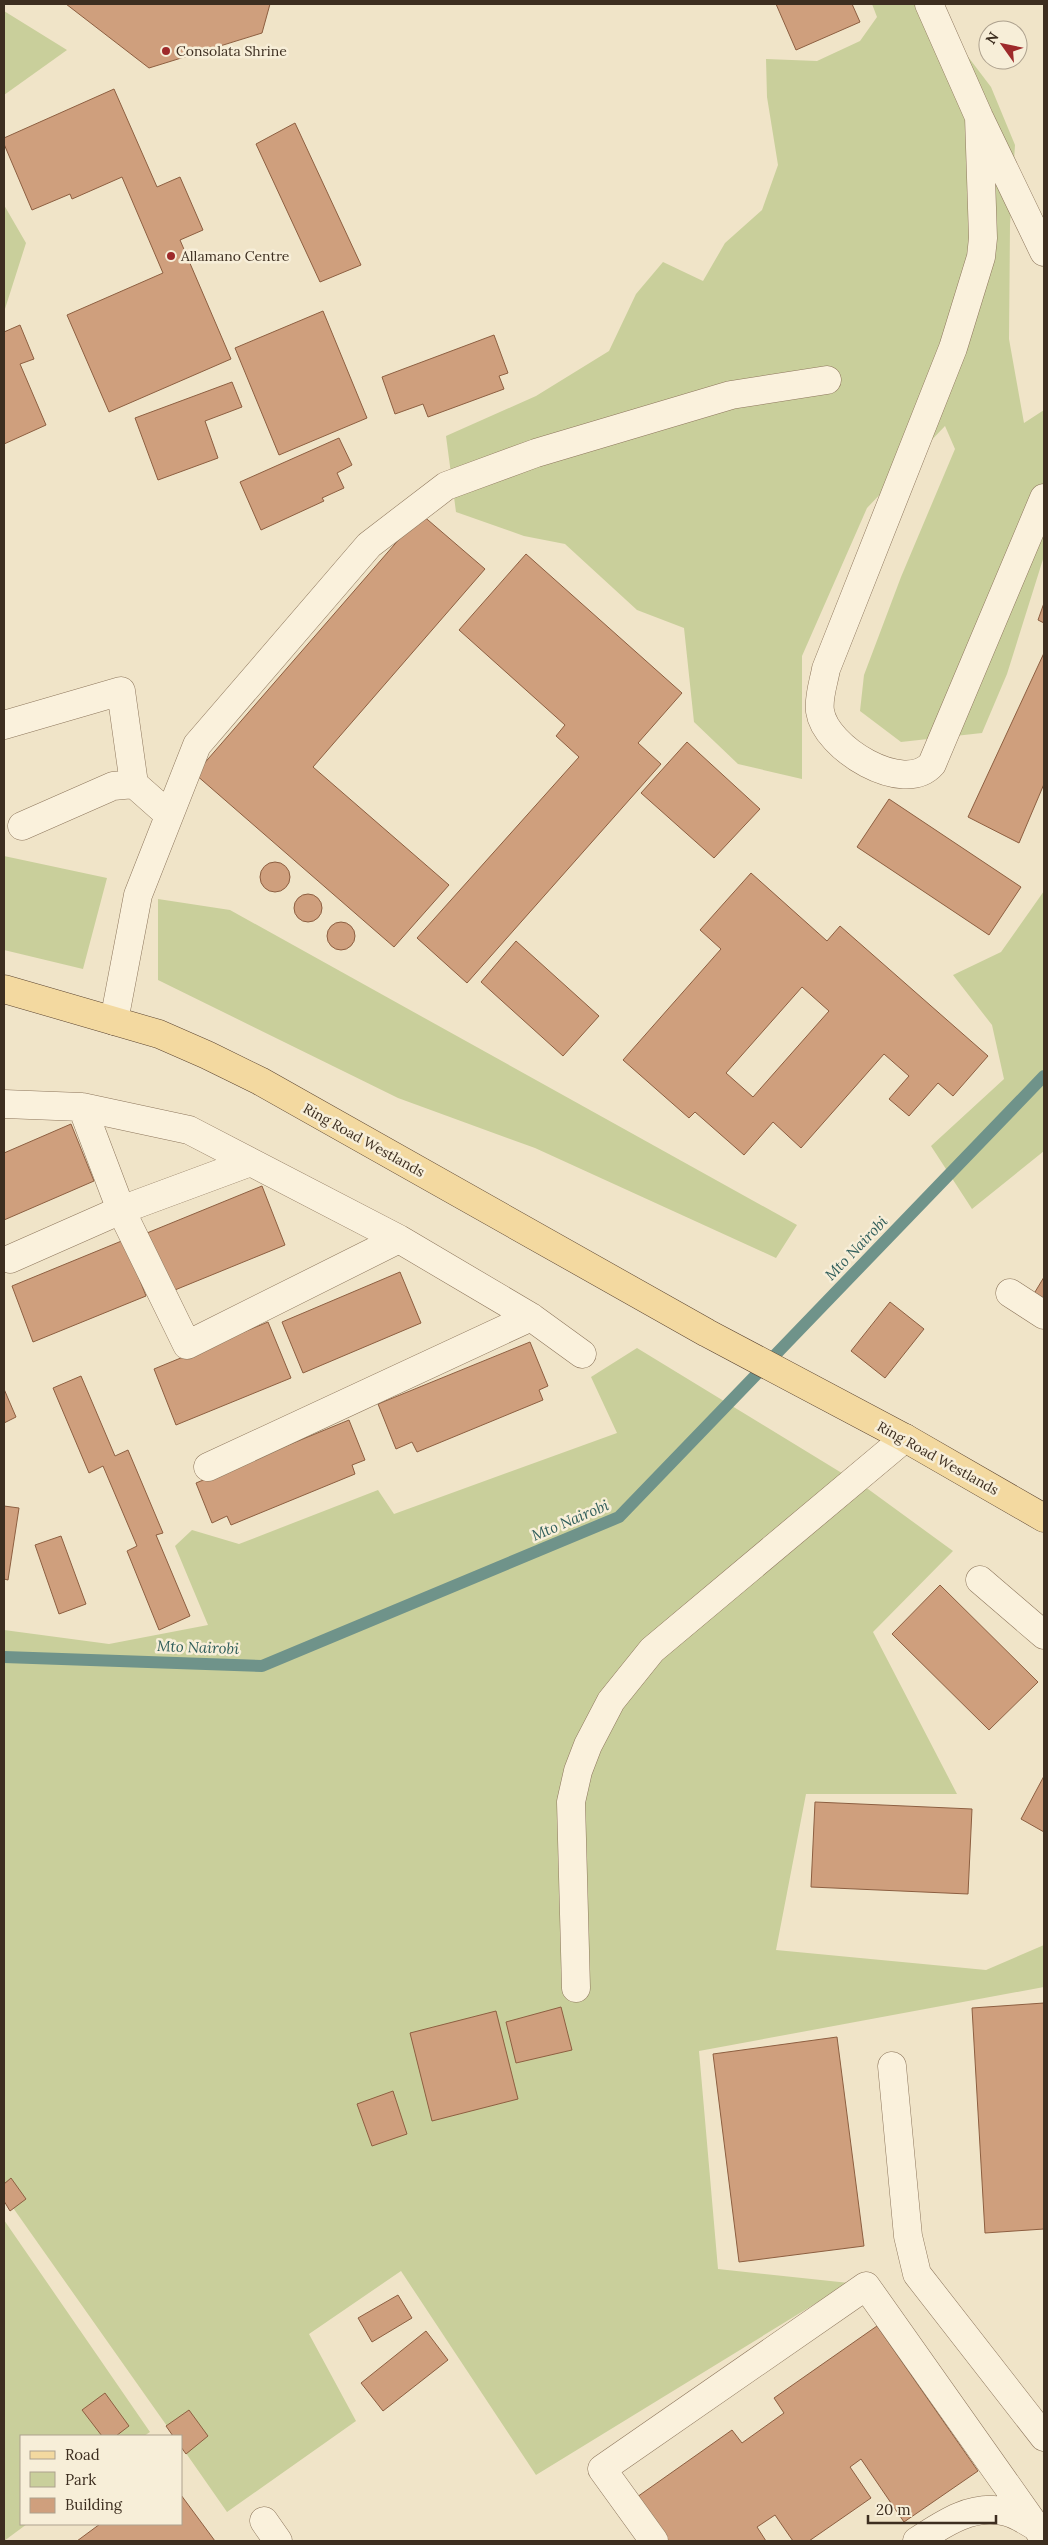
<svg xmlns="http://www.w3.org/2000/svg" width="1048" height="2545" font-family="Lora,serif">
<rect width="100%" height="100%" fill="#f0e4c8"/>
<!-- green -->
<path fill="#c9cf9b" d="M872,4H928L991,87L1015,145L1010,225L1009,339L1024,423L1044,410V556L1007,674L982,733L901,742L860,711L864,675L901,577L955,449L945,426L867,508L802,656V779L738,764L694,722L684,628L637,610L565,544L524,536L456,512L446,436L536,396L609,351L636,294L663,262L703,281L725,243L762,210L778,165L767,97L766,59L817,61L860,41L877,17Z
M4,11L67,50L4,95Z
M4,205L26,243L4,312Z
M4,856L107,878L83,969L4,950Z
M1044,891V1151L972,1209L931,1146L1004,1079L992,1025L953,975L1001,952Z
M158,899L230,910L797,1225L776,1258L535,1148L398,1098L158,980Z
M637,1348L868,1489L953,1551L873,1632L957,1794H806L776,1950L986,1970L1044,1945V1987L699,2051L718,2269L849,2283L536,2475L401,2271L309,2334L356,2421L227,2512L181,2446V2436H174L4,2195V1630L109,1644L208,1625L175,1546L192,1530L239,1544L378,1490L394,1514L617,1433L591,1377Z
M4,2220L150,2432L144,2436H21V2524H27L4,2541Z"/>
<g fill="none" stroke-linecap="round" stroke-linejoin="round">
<!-- stream -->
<path stroke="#6f938a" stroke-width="12" d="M4,1657L262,1666L619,1517L1044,1076"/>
</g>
<!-- building -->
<path fill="#cf9f7d" stroke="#8d5f41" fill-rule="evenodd" d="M66,4H270L262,33L149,68Z
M776,4H852L860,22L796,50Z
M114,89L157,187L180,177L203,230L180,240L231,359L109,412L67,315L163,273L122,177L72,199L70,194L32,210L4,144V138Z
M295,123L361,265L320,282L256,144Z
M323,311L367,418L279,455L235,348Z
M20,325L34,359L20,364L46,425L4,444V332Z
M494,335L508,373L499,376L504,389L428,417L423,404L395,414L382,377Z
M232,382L242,407L205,421L218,458L158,480L135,418Z
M339,438L352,465L337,473L344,488L322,498L324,501L261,530L240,482Z
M421,514L485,569L313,767L449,885L394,947L195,774Z
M526,554L682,693L638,743L661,764L467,983L417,938L579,757L556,736L565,725L459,630Z
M1044,603V623L1038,620Z
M1044,653V784L1019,843L968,817Z
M687,742L760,809L714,858L641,793Z
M889,799L1021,887L989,935L857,847Z
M260 877a15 15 0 1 1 30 0a15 15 0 1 1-30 0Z
M751,873L827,941L840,926L988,1056L953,1096L938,1083L909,1116L889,1099L909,1076L884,1054L801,1148L773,1122L744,1155L695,1112L689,1118L623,1060L721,949L700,930ZM802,987L829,1011L753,1097L726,1073Z
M294 908a14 14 0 1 1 28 0a14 14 0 1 1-28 0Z
M327 936a14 14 0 1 1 28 0a14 14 0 1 1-28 0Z
M516,941L599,1016L563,1056L481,982Z
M71,1124L94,1181L4,1220V1153Z
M262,1186L285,1245L170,1292L147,1233Z
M124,1240L146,1296L33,1342L12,1286Z
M400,1272L421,1323L303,1373L282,1322Z
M1044,1277V1304L1032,1297Z
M890,1302L924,1329L885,1378L851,1351Z
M268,1322L291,1378L176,1425L154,1369Z
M530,1342L548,1386L539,1390L543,1400L417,1452L412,1442L396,1449L378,1404Z
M81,1376L115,1456L128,1450L163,1533L156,1535L190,1616L159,1630L127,1551L137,1546L103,1466L89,1473L53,1388Z
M4,1389L16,1417L4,1423Z
M349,1420L365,1460L352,1465L355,1474L231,1525L227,1516L212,1523L196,1483Z
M4,1506L19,1508L8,1580L4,1579Z
M61,1536L86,1604L59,1614L35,1545Z
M940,1585L1038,1682L989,1730L892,1634Z
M1044,1776V1832L1021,1819Z
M815,1802L972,1809L968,1894L811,1887Z
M1044,2003V2229L985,2233L972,2008Z
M561,2007L572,2050L516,2063L506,2022Z
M496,2011L518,2099L432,2121L410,2033Z
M837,2037L864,2246L739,2262L713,2054Z
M393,2091L407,2134L372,2146L357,2104Z
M11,2178L26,2199L10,2211L4,2201V2184Z
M398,2295L412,2318L372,2342L358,2318Z
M877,2326L978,2471L904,2522L861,2459L850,2467L871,2498L809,2541H793L775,2515L757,2527L766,2541H668L637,2497L732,2430L742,2443L784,2413L774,2398Z
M426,2331L448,2360L383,2411L361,2383Z
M105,2393L129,2426L116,2436H102L82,2410Z
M189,2410L208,2436L186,2454L181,2447V2436H173L166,2426Z
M181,2495L215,2541H77L100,2524H181Z"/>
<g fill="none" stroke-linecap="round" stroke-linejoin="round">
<!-- minor casing -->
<g stroke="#8d765c" stroke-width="29">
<path id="minor" d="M929,4L979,117L1044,252
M979,117L983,238L981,257L953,348L826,669C824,681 818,698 820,711C825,748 904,796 932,764L1044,498
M4,725L121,691L134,784
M22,826L113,786L134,784L169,815
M114,1021L138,895L197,745L369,545L446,486L536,453L731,395L827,380
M4,1104L82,1107L121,1210L187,1345L399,1239
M82,1107L189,1130L399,1239L531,1317L582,1354
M10,1259L121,1210L248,1163
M1010,1293L1044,1315
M208,1467L531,1317
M980,1580L1044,1635
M576,1988L571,1802L578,1771L588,1745L611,1701L652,1650L905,1438
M892,2066L908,2236L917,2274L1044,2437
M264,2521L278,2541
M654,2541L602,2469L866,2286L1044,2538
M917,2541C944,2523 974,2503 1007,2512C1016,2514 1026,2521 1035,2526"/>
</g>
<!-- major casing -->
<g stroke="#5b4430" stroke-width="29">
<path id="major" d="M4,989L159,1034L207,1055L260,1081L707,1333L905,1438L1044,1518"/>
</g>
<!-- minor -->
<use href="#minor" stroke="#faf1dc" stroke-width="28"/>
<!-- major -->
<use href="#major" stroke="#f3d9a0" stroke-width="28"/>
</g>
<!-- markers -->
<g fill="#9e2a2b" stroke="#f7eed8" stroke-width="2">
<circle cx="166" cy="51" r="5"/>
<circle cx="171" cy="256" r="5"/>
</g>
<g text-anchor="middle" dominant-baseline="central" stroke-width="5" stroke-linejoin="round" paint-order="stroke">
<!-- poi labels -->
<g font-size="14" fill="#3d2e20" stroke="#f7eed8" text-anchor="start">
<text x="176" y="51">Consolata Shrine</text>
<text x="181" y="256">Allamano Centre</text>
</g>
<!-- street labels -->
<g font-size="14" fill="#3d2e20" stroke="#f7eed8">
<text transform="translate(364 1140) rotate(29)">Ring Road Westlands</text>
<text transform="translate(938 1458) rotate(29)">Ring Road Westlands</text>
</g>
<!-- water labels -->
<g font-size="15" font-style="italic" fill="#2f5d5a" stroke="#f7eed8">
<text transform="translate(856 1248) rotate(-46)">Mto Nairobi</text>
<text transform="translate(570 1520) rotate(-23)">Mto Nairobi</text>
<text transform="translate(198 1647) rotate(2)">Mto Nairobi</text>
</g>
</g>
<!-- border -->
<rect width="1048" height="2545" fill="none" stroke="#3d2e20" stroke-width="10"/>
<!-- legend -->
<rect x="20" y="2435" width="162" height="90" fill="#f7eed8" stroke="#ada18e"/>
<rect x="30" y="2451" width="25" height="8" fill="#f3d9a0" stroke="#ada18e"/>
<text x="65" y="2460" font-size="15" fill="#3d2e20">Road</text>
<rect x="30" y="2472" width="25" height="15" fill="#c9cf9b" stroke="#ada18e"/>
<text x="65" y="2485" font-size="15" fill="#3d2e20">Park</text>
<rect x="30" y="2498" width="25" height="15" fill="#cf9f7d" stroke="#ada18e"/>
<text x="65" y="2510" font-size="15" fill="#3d2e20">Building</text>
<!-- north arrow -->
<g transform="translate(1003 45) rotate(303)"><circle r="24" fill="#f7eed8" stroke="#ada18e"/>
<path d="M0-4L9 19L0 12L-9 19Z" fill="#9e2a2b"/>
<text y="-8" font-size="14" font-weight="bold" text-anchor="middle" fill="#3d2e20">N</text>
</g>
<!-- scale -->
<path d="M868 2515v8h128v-8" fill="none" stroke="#3d2e20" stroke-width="2.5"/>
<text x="876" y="2515" font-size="15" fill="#3d2e20" stroke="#f7eed8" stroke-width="4" paint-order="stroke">20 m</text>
</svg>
